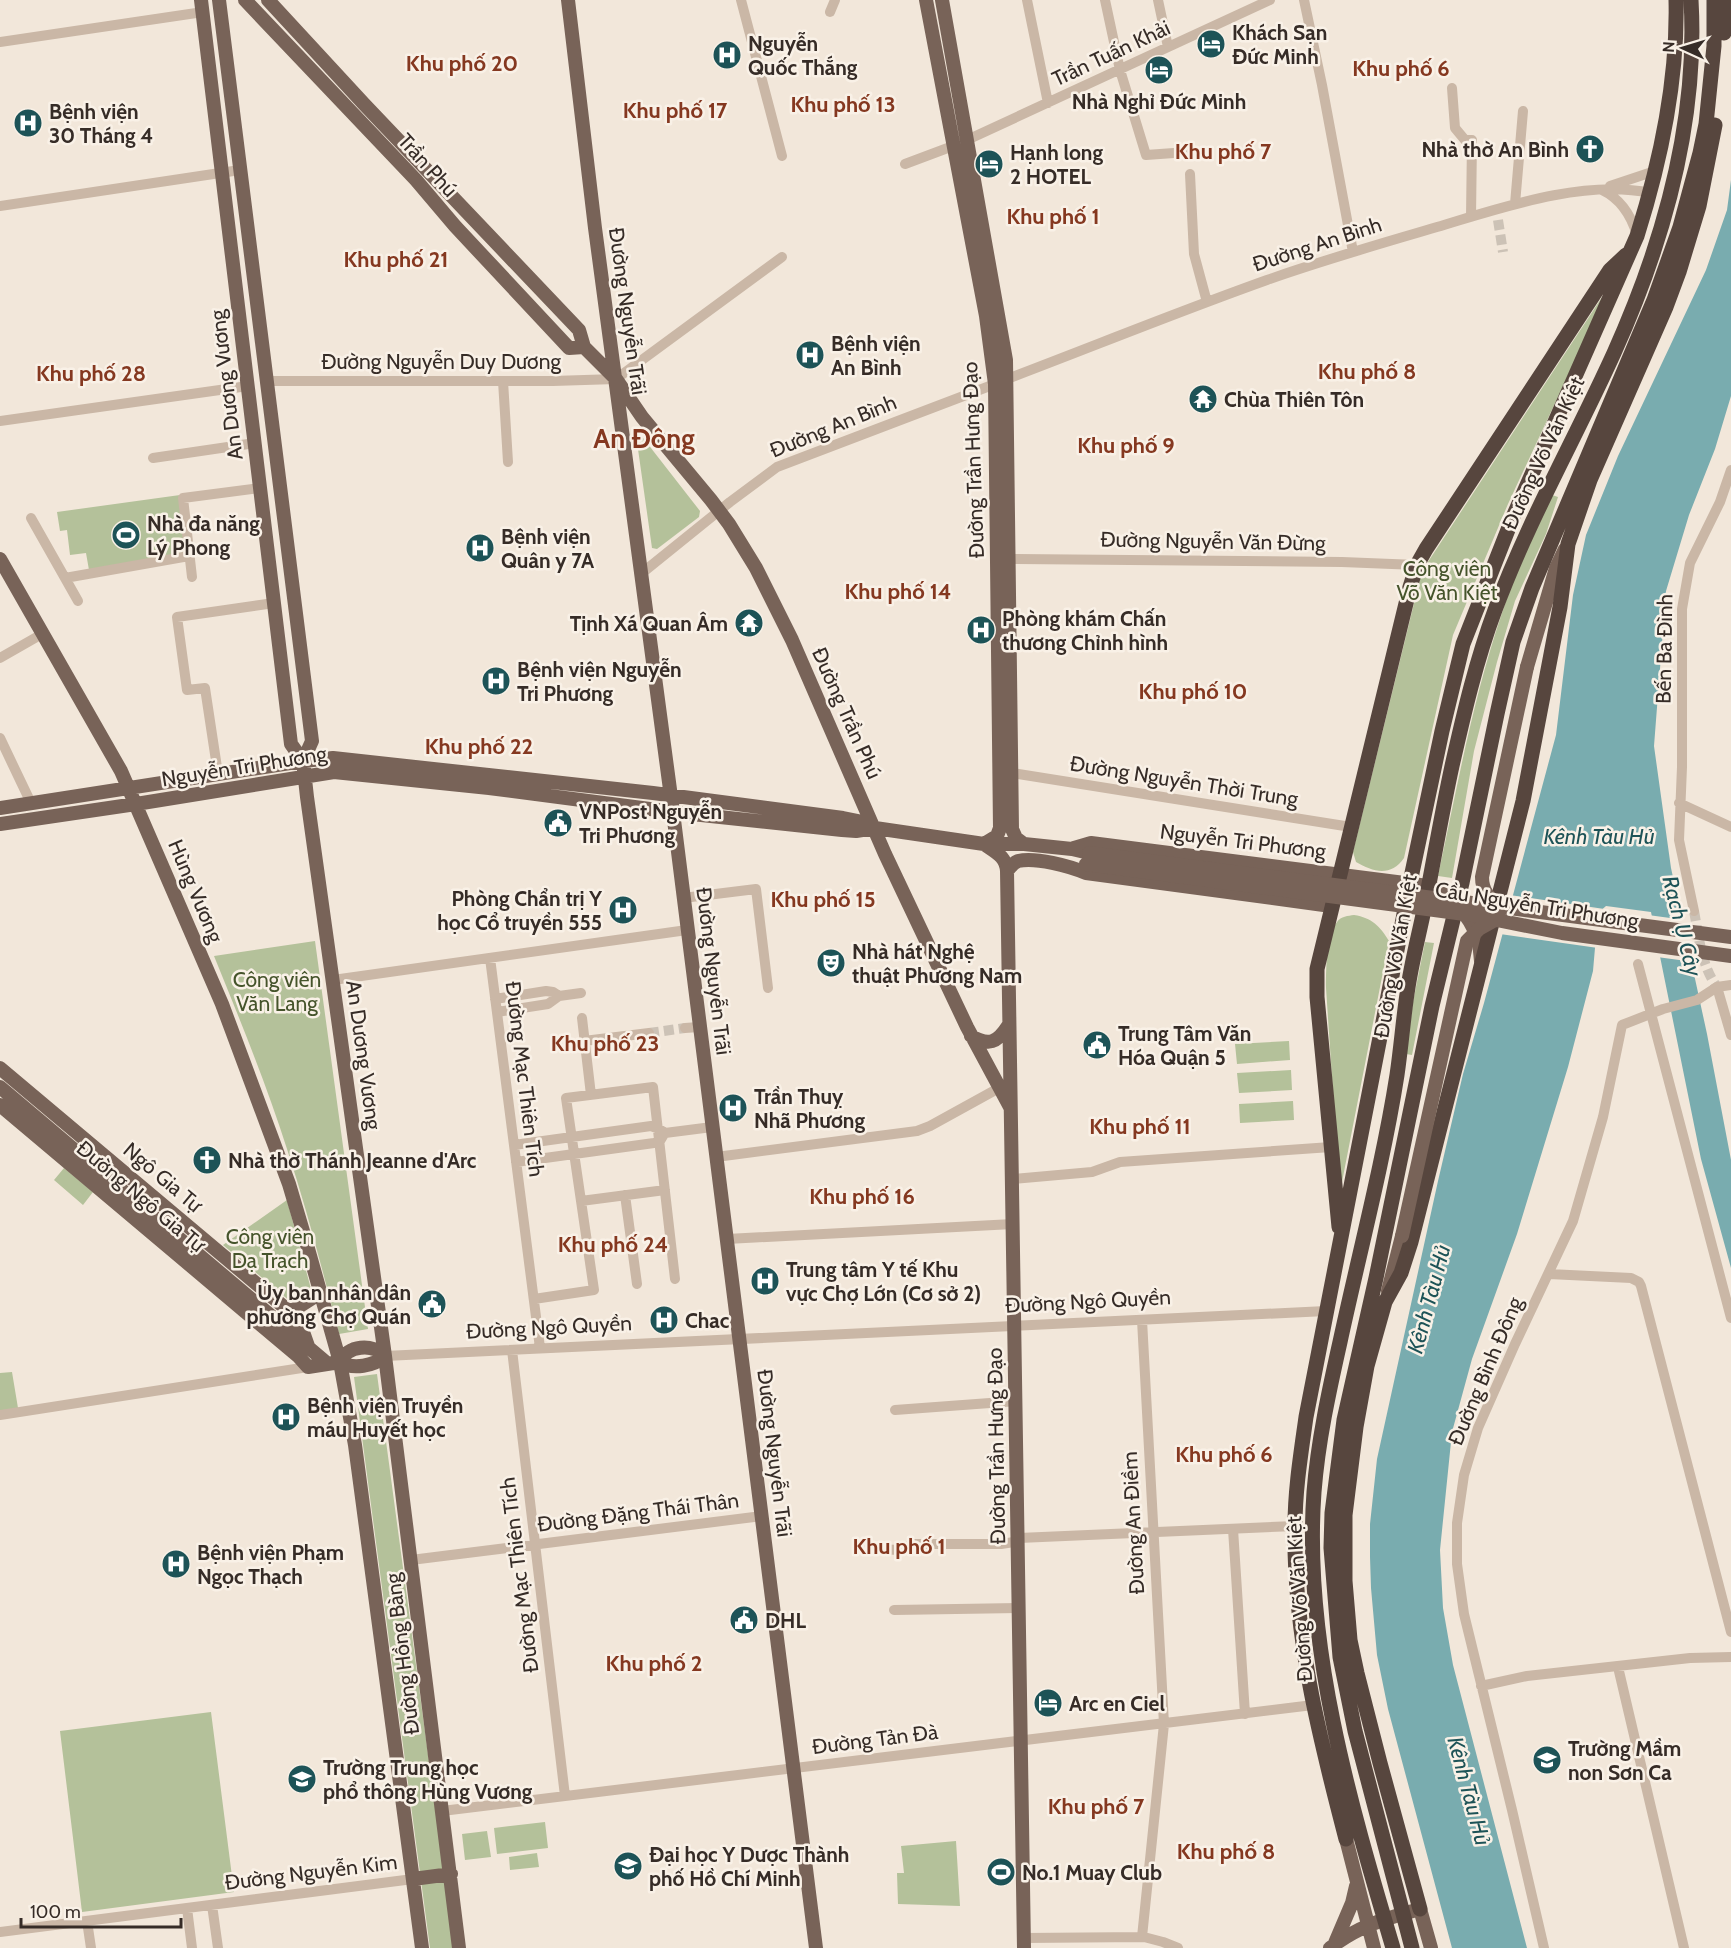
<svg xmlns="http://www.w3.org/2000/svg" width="1731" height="1948" font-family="Cabin,sans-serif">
<rect width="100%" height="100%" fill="#f2e7da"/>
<!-- green -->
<path fill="#b4c19a" d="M1610,285L1508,504L1453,635L1404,858C1391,877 1373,872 1356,862L1353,852L1422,571Z
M640,434L700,511L699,517L657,549L652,548L636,435Z
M180,495L186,554L89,570L86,553L70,555L67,530L60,531L57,512Z
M1552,495L1558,497L1546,534L1515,601L1497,662L1474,751L1452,878L1438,876C1457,788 1473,698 1502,613C1515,572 1535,534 1552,495Z
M1354,915C1372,918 1380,926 1389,941L1342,1182H1339L1326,988C1326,971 1326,936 1337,922C1341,916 1348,916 1354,915Z
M315,941L368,1329L339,1334C323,1272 307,1210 287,1149C266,1083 240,1020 214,956Z
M1425,942L1434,943L1412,1055L1406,1054L1413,1002Z
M1289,1041L1290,1060L1237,1064L1235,1044Z
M1291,1070L1292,1090L1239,1093L1237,1073Z
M1293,1101L1294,1120L1240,1123L1239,1104Z
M64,1168L93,1192L83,1205L54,1180Z
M287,1200L311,1289L291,1302L223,1245Z
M12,1372L18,1408L0,1411V1373Z
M377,1374L454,1948H430L354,1377Z
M211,1712L234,1892L82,1912L60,1731Z
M545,1822L548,1848L497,1854L494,1828Z
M487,1831L491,1857L465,1860L462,1834Z
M956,1841L960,1906L898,1904L897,1873H904L901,1846Z
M537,1853L539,1867L510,1870L509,1857Z"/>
<!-- water -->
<path fill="#79acaf" d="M1731,180V396L1715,449L1689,515L1666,591L1654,746L1671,868L1707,1034L1731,1160V1268L1701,1159L1651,912L1606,906L1598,913L1593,971L1568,1067L1517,1234L1472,1359L1452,1432L1440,1550L1443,1608L1453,1665L1527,1948H1452L1388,1709L1377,1655L1371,1588L1370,1557V1524L1377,1459L1438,1181L1463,1074L1484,1003L1556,735L1573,595L1586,535L1618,456L1706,270L1727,210Z"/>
<!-- pier -->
<path fill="#f2e7da" d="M1510,895L1611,910L1607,909L1601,914L1598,948L1500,934Z
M1648,915L1685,920L1694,962L1657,957Z"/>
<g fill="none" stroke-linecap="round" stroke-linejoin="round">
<!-- minor-tunnel -->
<path stroke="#ccc2b6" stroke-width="10" stroke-dasharray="10 5" stroke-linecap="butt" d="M1498,220L1503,252
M1694,911C1699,937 1701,965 1717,987
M649,1033L685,1028"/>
<!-- minor -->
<path stroke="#cab7a6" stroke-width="10" d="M741,0L782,156
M1027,0L1048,103
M1105,0L1120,70L1146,155L1188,152
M1158,0L1168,47
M1304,0L1322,85L1353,252
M830,12L835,0
M0,42L203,12
M1452,88L1455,128L1465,140H1472L1471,217
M967,140L1270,0
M905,164L953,146
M1190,174L1194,254L1207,302
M1610,186L1655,171
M1602,190C1621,199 1631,215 1637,235
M1515,204L1523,111
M0,206L240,170
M1007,379C1094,346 1180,311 1267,280C1323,260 1380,244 1437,227C1501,208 1583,179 1650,193
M266,381H553L616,379L782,257
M503,381L508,462
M0,421L248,386
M153,458L255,443
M31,518L78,601
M1009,559L1342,562L1417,565
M642,573L730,502L777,467L995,384
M192,577L183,498L260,488
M65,578L189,556
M0,658L42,634
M0,738L31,803
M1012,773L1351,827
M218,774L205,688L187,690L177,617L274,603
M1679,803L1731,827
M683,898L756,889L768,988
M1694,911L1679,840L1682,767V609L1690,563L1720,502L1731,470
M490,958L540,1348
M1638,964L1731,1318
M333,980L687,930
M1717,987L1731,1035
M495,999L546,991L553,992L559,996
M497,1012L548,1004L559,996L581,993
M582,1018L591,1095
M685,1028L699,1027
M584,1041L649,1033
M514,1145L651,1126L659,1129L665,1133L712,1127
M716,1157L917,1131L930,1126L999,1088
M516,1162L654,1143L660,1141L663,1136
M1012,1179L1092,1172L1120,1162L1331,1147
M625,1195L637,1284
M581,1201L665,1190
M727,1239L1013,1224
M1549,1274L1631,1278L1639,1282L1641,1286L1731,1632
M534,1299L594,1290L566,1098L653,1087L675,1279
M1142,1320L1164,1724L1142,1937
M512,1350L565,1796
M385,1356L1326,1311
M895,1410L1017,1401
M0,1415L308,1367
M1233,1529L1245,1714
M873,1549L901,1550L913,1544H1001L1014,1542L1019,1538L1295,1526
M411,1560L762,1516
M894,1610L1020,1608
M1618,1667L1684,1948
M1481,1686L1527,1676L1690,1658L1731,1657
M442,1811L1313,1705
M212,1905L218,1948
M187,1908L192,1948
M87,1921L91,1948
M0,1932L413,1879
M1024,1938L1144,1937L1163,1942L1178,1948
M1544,1948L1512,1810L1464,1614L1457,1564V1523L1464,1475L1478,1428L1515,1344L1573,1221L1603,1117L1622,1025L1663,1009L1697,1000L1717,987L1731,985"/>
<!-- major -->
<path stroke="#786358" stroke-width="14" d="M201,0L291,744L303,761
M219,0L312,741L303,761L307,797L385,1356L459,1948
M245,0L416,180L455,226L569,348L584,347
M268,0L364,104L579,330L584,347L616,379L642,417L711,500L729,524L756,568L792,640L885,854L967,1027L1010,1107
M568,0L595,228L673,812L816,1948
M926,0L986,316L995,384L1000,828L997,836L984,844
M942,0L1006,360L1012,829L1016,838L1024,844
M0,559L121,771L222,1004L289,1184L305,1238L340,1362L355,1445L422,1948
M1527,667L1556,568L1565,549
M0,808L303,761L333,758L653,793L843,818L858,821L875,828L984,844H1024L1072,849L1089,853
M0,824L136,804L334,772L489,788L673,812L842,830L856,831L875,828
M984,844C995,852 1006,856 1007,871L1024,1948
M1074,848L1091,843L1428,886C1449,892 1470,916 1477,937C1480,944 1480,953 1481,961
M1007,871C1010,867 1013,863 1018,861C1036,857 1069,866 1086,873L1331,906
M971,1036C989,1046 997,1043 1008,1026
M0,1068L290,1312L301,1326L308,1346
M0,1087L328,1364
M0,1105L299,1357L308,1367L340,1362C353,1370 374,1366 385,1356
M1388,1291L1402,1236
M284,1316L320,1293
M340,1362C347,1345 373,1343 385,1356
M1346,1839L1374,1948
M413,1879L451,1874
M1335,1943L1352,1903L1356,1886
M1330,1948C1360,1925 1385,1919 1420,1909L1431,1948"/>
<!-- highway -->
<path stroke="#57463e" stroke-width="15" d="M1724,33L1725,0
M1339,1227L1317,997V969L1410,587L1417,565L1426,549L1610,270L1626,255
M1346,1839C1319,1736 1293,1633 1295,1526C1295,1489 1301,1453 1306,1417L1412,873L1442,731L1463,644L1513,517L1637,236C1661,160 1678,81 1676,0
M1420,1909L1380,1763L1357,1673L1350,1640L1345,1581V1515L1356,1427L1367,1366L1385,1302L1401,1273L1411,1242L1523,801L1560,607L1568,544L1590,480L1666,307L1679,272L1699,206L1715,125
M1393,1948C1350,1803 1303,1644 1314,1492C1318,1441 1329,1391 1340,1342C1359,1254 1383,1164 1397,1075C1401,1048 1403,1021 1407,994C1411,964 1419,935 1425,905C1434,859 1442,812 1452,766C1464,713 1476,661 1495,610C1528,521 1575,439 1614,353C1663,244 1698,120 1691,0
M1412,1948L1355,1731L1340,1657L1331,1548L1332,1513L1344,1420L1376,1278L1432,1006L1462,883L1497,714L1513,642L1532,588L1654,300L1680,227L1700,153L1706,124L1714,46V0"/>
<!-- major-bridge -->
<path stroke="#786358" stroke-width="14" d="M1089,853L1731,937
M1086,864L1472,915L1562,933L1731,956
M1499,906C1489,898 1482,891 1482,877L1527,667
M1402,1236L1467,941L1479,929L1497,919"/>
</g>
<!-- icons -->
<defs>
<g id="hotel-disc" transform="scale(1.5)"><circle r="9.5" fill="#1d5357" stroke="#f9f1e7"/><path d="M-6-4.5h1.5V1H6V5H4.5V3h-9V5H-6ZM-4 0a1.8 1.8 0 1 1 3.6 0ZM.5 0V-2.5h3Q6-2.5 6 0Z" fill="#fff"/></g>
<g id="hospital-disc" transform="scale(1.5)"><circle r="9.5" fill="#1d5357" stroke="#f9f1e7"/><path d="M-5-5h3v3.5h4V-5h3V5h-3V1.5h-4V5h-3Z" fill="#fff"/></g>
<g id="church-disc" transform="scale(1.5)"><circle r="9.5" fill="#1d5357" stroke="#f9f1e7"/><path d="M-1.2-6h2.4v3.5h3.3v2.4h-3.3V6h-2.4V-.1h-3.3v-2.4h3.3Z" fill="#fff"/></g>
<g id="temple-disc" transform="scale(1.5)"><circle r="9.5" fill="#1d5357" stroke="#f9f1e7"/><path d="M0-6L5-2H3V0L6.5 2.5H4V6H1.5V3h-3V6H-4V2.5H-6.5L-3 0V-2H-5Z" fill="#fff"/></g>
<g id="stadium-disc" transform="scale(1.5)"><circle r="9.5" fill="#1d5357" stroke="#f9f1e7"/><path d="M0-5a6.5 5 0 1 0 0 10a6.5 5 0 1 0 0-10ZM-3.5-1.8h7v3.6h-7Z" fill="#fff"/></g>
<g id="civic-disc" transform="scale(1.5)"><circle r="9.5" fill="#1d5357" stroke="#f9f1e7"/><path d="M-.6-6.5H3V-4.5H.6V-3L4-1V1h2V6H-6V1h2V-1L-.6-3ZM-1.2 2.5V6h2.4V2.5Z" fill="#fff"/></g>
<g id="theatre-disc" transform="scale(1.5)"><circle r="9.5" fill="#1d5357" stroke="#f9f1e7"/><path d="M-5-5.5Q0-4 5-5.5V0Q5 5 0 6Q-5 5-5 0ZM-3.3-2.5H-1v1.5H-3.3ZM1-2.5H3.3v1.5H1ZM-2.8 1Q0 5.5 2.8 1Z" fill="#fff"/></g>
<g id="school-disc" transform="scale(1.5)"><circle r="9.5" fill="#1d5357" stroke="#f9f1e7"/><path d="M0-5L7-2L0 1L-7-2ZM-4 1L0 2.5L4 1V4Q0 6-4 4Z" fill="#fff"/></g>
<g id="university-disc" transform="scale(1.5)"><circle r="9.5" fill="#1d5357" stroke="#f9f1e7"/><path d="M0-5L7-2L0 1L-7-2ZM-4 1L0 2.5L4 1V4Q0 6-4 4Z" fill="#fff"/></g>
</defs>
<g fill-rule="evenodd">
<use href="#hotel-disc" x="1211" y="44"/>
<use href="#hospital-disc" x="727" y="55"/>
<use href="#hotel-disc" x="1159" y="70"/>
<use href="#hospital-disc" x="28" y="123"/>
<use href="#church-disc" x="1590" y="149"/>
<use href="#hotel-disc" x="989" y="164"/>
<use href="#hospital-disc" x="810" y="355"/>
<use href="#temple-disc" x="1203" y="399"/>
<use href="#stadium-disc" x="126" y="535"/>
<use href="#hospital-disc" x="480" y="548"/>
<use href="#temple-disc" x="749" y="623"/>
<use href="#hospital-disc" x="981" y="630"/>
<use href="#hospital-disc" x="496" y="681"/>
<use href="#civic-disc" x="558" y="823"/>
<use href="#hospital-disc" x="623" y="910"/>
<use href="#theatre-disc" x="831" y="963"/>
<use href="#civic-disc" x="1097" y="1045"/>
<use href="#hospital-disc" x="733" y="1108"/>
<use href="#church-disc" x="207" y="1160"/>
<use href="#hospital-disc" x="765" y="1281"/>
<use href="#civic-disc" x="432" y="1304"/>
<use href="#hospital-disc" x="664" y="1320"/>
<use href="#hospital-disc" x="286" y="1417"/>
<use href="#hospital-disc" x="176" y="1564"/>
<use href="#civic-disc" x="744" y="1620"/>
<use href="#hotel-disc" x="1048" y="1703"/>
<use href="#school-disc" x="1547" y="1760"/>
<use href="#school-disc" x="302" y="1779"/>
<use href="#university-disc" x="628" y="1866"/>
<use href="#stadium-disc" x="1001" y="1872"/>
</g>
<g text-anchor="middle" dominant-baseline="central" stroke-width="5" stroke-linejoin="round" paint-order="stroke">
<!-- poi labels -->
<g font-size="21" font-weight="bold" fill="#362c27" stroke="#f9f1e7" text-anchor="start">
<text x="1232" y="32">Khách Sạn<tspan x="1232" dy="24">Đức Minh</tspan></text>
<text x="748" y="43">Nguyễn<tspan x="748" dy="24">Quốc Thắng</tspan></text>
<text x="1159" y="101" text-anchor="middle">Nhà Nghỉ Đức Minh</text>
<text x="49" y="111">Bệnh viện<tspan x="49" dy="24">30 Tháng 4</tspan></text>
<text x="1569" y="149" text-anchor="end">Nhà thờ An Bình</text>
<text x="1010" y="152">Hạnh long<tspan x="1010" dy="24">2 HOTEL</tspan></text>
<text x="831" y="343">Bệnh viện<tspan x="831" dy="24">An Bình</tspan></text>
<text x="1224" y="399">Chùa Thiên Tôn</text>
<text x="147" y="523">Nhà đa năng<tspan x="147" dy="24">Lý Phong</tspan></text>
<text x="501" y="536">Bệnh viện<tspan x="501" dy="24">Quân y 7A</tspan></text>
<text x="1002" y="618">Phòng khám Chấn<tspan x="1002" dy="24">thương Chỉnh hình</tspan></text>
<text x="728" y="623" text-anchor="end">Tịnh Xá Quan Âm</text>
<text x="517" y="669">Bệnh viện Nguyễn<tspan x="517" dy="24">Tri Phương</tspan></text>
<text x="579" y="811">VNPost Nguyễn<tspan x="579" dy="24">Tri Phương</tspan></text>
<text x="602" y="898" text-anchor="end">Phòng Chẩn trị Y<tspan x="602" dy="24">học Cổ truyền 555</tspan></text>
<text x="852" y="951">Nhà hát Nghệ<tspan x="852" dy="24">thuật Phương Nam</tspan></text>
<text x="1118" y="1033">Trung Tâm Văn<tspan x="1118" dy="24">Hóa Quận 5</tspan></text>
<text x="754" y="1096">Trần Thuỵ<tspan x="754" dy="24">Nhã Phương</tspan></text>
<text x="228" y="1160">Nhà thờ Thánh Jeanne d'Arc</text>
<text x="786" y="1269">Trung tâm Y tế Khu<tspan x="786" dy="24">vực Chợ Lớn (Cơ sở 2)</tspan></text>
<text x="411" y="1292" text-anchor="end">Ủy ban nhân dân<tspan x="411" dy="24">phường Chợ Quán</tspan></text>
<text x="685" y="1320">Chac</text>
<text x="307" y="1405">Bệnh viện Truyền<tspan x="307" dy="24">máu Huyết học</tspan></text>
<text x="197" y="1552">Bệnh viện Phạm<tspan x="197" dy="24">Ngọc Thạch</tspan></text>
<text x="765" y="1620">DHL</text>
<text x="1069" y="1703">Arc en Ciel</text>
<text x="1568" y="1748">Trường Mầm<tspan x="1568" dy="24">non Sơn Ca</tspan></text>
<text x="323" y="1767">Trường Trung học<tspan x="323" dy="24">phổ thông Hùng Vương</tspan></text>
<text x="649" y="1854">Đại học Y Dược Thành<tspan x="649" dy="24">phố Hồ Chí Minh</tspan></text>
<text x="1022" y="1872">No.1 Muay Club</text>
</g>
<!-- street labels -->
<g font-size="21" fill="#362c27" stroke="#f9f1e7">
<text transform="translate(1111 53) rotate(-25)">Trần Tuấn Khải</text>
<text transform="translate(428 165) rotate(48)">Trần Phú</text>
<text transform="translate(1317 244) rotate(-18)">Đường An Bình</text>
<text transform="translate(628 311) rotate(82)">Đường Nguyễn Trãi</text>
<text x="441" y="361">Đường Nguyễn Duy Dương</text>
<text transform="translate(226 385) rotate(-97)">An Dương Vương</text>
<text transform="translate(833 426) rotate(-22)">Đường An Bình</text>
<text transform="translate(1543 453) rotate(-65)">Đường Võ Văn Kiệt</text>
<text transform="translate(973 460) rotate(-92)">Đường Trần Hưng Đạo</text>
<text transform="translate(1213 541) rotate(1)">Đường Nguyễn Văn Đừng</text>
<text transform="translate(1664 649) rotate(-89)">Bến Ba Đình</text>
<text transform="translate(847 713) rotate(66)">Đường Trần Phú</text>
<text transform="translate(244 766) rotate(-9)">Nguyễn Tri Phương</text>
<text transform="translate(1184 781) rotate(9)">Đường Nguyễn Thời Trung</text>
<text transform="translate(1243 841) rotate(7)">Nguyễn Tri Phương</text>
<text transform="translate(196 891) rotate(67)">Hùng Vương</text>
<text transform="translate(1537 905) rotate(9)">Cầu Nguyễn Tri Phương</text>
<text transform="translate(1395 956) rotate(-80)">Đường Võ Văn Kiệt</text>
<text transform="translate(714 971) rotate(83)">Đường Nguyễn Trãi</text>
<text transform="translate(364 1055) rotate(82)">An Dương Vương</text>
<text transform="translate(525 1079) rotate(83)">Đường Mạc Thiên Tích</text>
<text transform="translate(163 1177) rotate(40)">Ngô Gia Tự</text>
<text transform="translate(141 1196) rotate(40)">Đường Ngô Gia Tự</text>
<text transform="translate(1088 1301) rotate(-3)">Đường Ngô Quyền</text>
<text transform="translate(549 1327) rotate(-3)">Đường Ngô Quyền</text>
<text transform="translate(1485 1371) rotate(-67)">Đường Bình Đông</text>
<text transform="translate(996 1446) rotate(-91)">Đường Trần Hưng Đạo</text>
<text transform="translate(775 1453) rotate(83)">Đường Nguyễn Trãi</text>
<text transform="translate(638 1512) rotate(-7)">Đường Đặng Thái Thân</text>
<text transform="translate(1133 1523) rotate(-93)">Đường An Điềm</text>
<text transform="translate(519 1575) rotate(-97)">Đường Mạc Thiên Tích</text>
<text transform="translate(1299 1599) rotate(-94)">Đường Võ Văn Kiệt</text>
<text transform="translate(402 1654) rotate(-97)">Đường Hồng Bàng</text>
<text transform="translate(875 1739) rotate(-7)">Đường Tản Đà</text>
<text transform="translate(311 1872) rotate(-7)">Đường Nguyễn Kim</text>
</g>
<!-- park labels -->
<g font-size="21" fill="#45542b" stroke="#f9f1e7">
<text x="1447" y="568">Công viên<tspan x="1447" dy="24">Võ Văn Kiệt</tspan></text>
<text x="277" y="979">Công viên<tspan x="277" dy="24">Văn Lang</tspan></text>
<text x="270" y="1236">Công viên<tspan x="270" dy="24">Dạ Trạch</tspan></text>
</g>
<!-- neighbourhood labels -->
<g font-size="22" font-weight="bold" fill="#853820" stroke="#f9f1e7">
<text x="462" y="63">Khu phố 20</text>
<text x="1401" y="68">Khu phố 6</text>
<text x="843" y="104">Khu phố 13</text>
<text x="675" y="110">Khu phố 17</text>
<text x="1223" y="151">Khu phố 7</text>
<text x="1053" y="216">Khu phố 1</text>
<text x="396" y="259">Khu phố 21</text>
<text x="1367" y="371">Khu phố 8</text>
<text x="91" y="373">Khu phố 28</text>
<text x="1126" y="445">Khu phố 9</text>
<text x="898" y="591">Khu phố 14</text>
<text x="1193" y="691">Khu phố 10</text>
<text x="479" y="746">Khu phố 22</text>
<text x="823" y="899">Khu phố 15</text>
<text x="605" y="1043">Khu phố 23</text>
<text x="1140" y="1126">Khu phố 11</text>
<text x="862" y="1196">Khu phố 16</text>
<text x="613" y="1244">Khu phố 24</text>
<text x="1224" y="1454">Khu phố 6</text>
<text x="899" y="1546">Khu phố 1</text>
<text x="654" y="1663">Khu phố 2</text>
<text x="1096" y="1806">Khu phố 7</text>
<text x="1226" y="1851">Khu phố 8</text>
</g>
<!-- water labels -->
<g font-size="22" font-style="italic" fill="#1d5357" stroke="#f9f1e7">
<text x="1599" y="836">Kênh Tàu Hủ</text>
<text transform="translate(1682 926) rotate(76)">Rạch Ụ Cây</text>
<text transform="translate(1429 1299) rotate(-75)">Kênh Tàu Hủ</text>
<text transform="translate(1469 1791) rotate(75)">Kênh Tàu Hủ</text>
</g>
<!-- district labels -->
<g font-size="27" font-weight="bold" fill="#853820" stroke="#f9f1e7">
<text x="644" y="438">An Đông</text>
</g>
</g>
<!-- north arrow -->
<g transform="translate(1683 48) rotate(274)" stroke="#f9f1e7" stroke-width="4.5" paint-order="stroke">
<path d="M0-4.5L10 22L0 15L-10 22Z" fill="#362c27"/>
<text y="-9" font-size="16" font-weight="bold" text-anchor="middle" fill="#362c27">N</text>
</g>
<!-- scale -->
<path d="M21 1918v9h160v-9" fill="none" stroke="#362c27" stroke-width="3"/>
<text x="30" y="1918" font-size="18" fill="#362c27" stroke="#f9f1e7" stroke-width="4.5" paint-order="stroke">100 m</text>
</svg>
